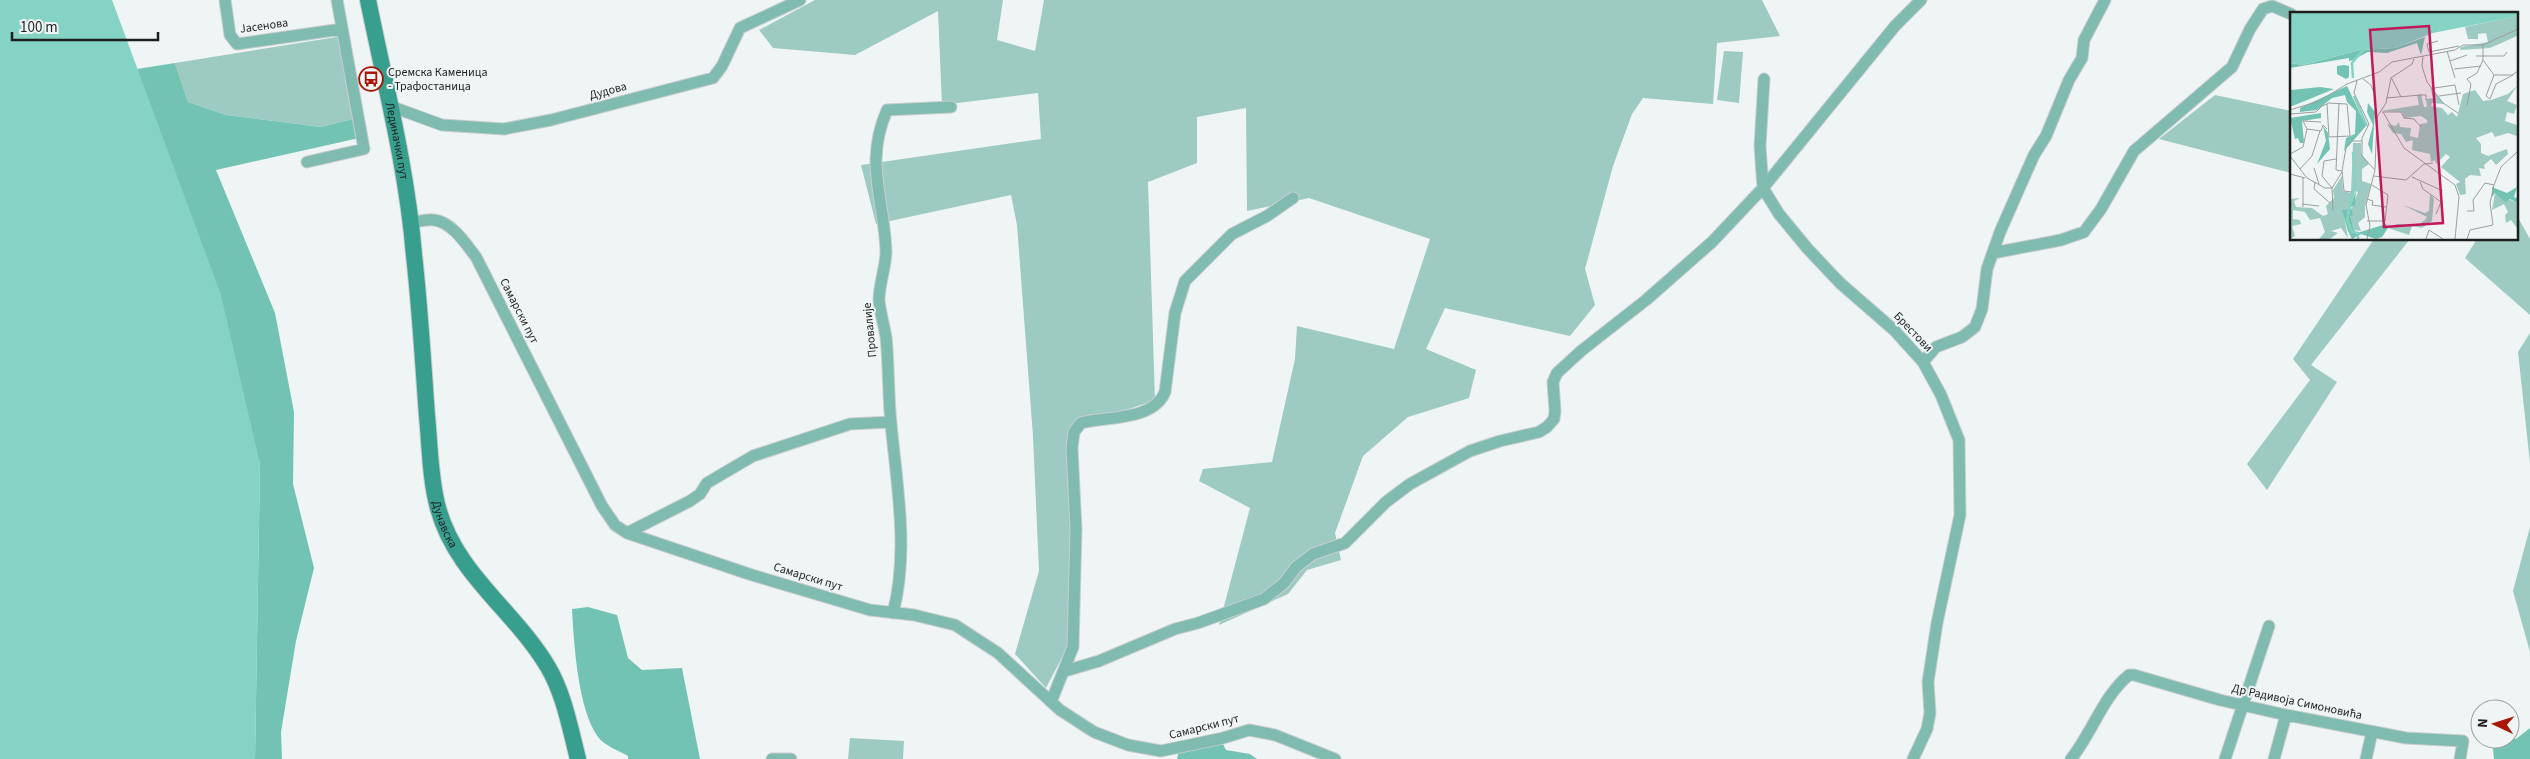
<svg xmlns="http://www.w3.org/2000/svg" width="2530" height="759" font-family="'Source Sans 3',sans-serif">
<rect width="100%" height="100%" fill="#eff5f4"/>
<!-- green -->
<path fill="#9dcac1" d="M815,0H1003L997,40L1035,51L1044,0H1762L1780,36L1717,43L1713,104L1643,98L1632,114L1613,166L1585,269L1595,305L1570,336L1445,308L1426,349L1476,370L1469,398L1408,417L1363,456L1335,533L1341,560L1307,570L1288,594L1219,625L1250,508L1199,481L1203,469L1272,462L1295,359L1297,326L1394,349L1430,239L1309,198L1247,211L1246,108L1197,117V163L1148,182L1155,400L1080,426L1070,462V642L1046,688L1015,654L1039,571L1033,436L1017,225L1011,195L876,224L861,165L1041,139L1038,93L942,105L938,11L855,55L773,48L759,30Z
M349,35L364,116L321,127L226,115L188,102L175,63Z
M1724,51L1743,52L1739,103L1717,100Z
M2215,95L2291,111V173L2159,139Z
M2516,214L2530,239V315L2465,258L2477,239H2516Z
M2374,239H2410L2311,365L2337,382L2267,490L2247,464L2310,380L2293,359Z
M2530,333V463L2518,352Z
M2530,527V652L2513,591Z
M850,738L904,741L903,759H848Z"/>
<!-- forest -->
<path fill="#73c3b4" d="M175,63L188,102L226,115L321,127L364,116L368,136L216,170L275,313L294,412L293,484L314,568L296,641L281,732L282,759H255L260,464L137,69Z
M588,607L617,615L628,658L642,670L682,668L700,759H628V756C619,751 604,745 598,737C578,709 574,645 572,609Z
M2530,728V759H2494L2492,739H2510V737L2516,739Z
M1223,744L1226,750L1250,754L1257,759H1177L1179,751Z"/>
<!-- water -->
<path fill="#84d3c4" d="M0,0H112L221,295L260,464L255,759H0Z"/>
<g fill="none" stroke-linecap="round" stroke-linejoin="round">
<!-- street casing -->
<g stroke="#c9cece" stroke-width="13">
<path id="street" d="M225,0L230,35L237,44L342,29
M1764,79L1760,146L1763,188L1779,214L1807,248L1840,283L1894,330L1923,362L1941,395L1959,440L1960,515L1937,623L1928,682L1930,713L1927,729L1913,759
M390,106L442,125L504,129L551,120L713,78L722,66L740,28L800,0
M307,162L364,149L337,0
M410,223C417,222 426,219 434,220C452,222 466,244 476,257L602,506L615,525L627,533L752,575L870,610L914,615L955,625L998,653L1060,710L1094,732L1128,745L1161,751L1223,738L1249,730L1275,735L1335,759
M1993,253L2061,240L2084,232L2101,209L2134,151L2232,67L2250,29L2263,9L2272,6L2291,14
M1923,362L1936,347L1962,337L1975,327L1982,309L1987,269L2000,232L2034,155L2046,136L2069,80L2082,58L2084,40L2105,0
M627,533L690,501L700,494L707,483L753,456L850,424L891,422
M893,613C909,552 897,486 891,424C888,395 889,366 886,337C884,325 880,312 879,300C879,284 886,267 886,251C884,198 864,163 887,110L951,107
M1065,671L1099,661L1175,629L1198,623L1264,599L1284,583L1296,567L1313,554L1345,543L1386,502L1410,484L1470,451L1500,441L1539,432L1547,427L1554,419L1555,411L1553,382L1557,373L1581,351L1646,300L1712,242L1763,188L1895,26L1921,0
M1051,702L1073,647L1076,529L1072,448L1074,432L1081,423C1108,416 1153,421 1165,392L1175,313L1185,281L1232,234L1267,216L1293,198
M772,759H791
M2071,759C2092,733 2103,696 2129,675H2134L2220,700L2286,715L2406,738L2463,741L2460,759
M2225,759L2269,626
M2274,759L2286,715
M2366,759L2372,732"/>
</g>
<!-- secondary casing -->
<g stroke="#c9cece" stroke-width="18">
<g id="secondary">
<path id="s1" d="M368,0C385,84 407,169 414,255C420,308 423,362 427,416C430,446 430,479 438,508C456,574 515,611 548,667C564,694 570,728 578,759"/>
</g>
</g>
<!-- street -->
<use href="#street" stroke="#80bbaf" stroke-width="11"/>
<!-- secondary -->
<use href="#secondary" stroke="#389e8e" stroke-width="16"/>
</g>
<!-- icons -->
<defs>
<g id="bus-ring" transform="scale(1.25)"><circle r="9.5" fill="#eff5f4" stroke="#a81706" stroke-width="1.5"/><path d="M-5-6H5V4H4V6H2V4H-2V6H-4V4H-5ZM-3.5-4V0h7V-4ZM-3.5 1.2v1.5H-2V1.2ZM2 1.2v1.5H3.5V1.2Z" fill="#a81706"/></g>
</defs>
<g fill-rule="evenodd">
<use href="#bus-ring" x="371" y="79"/>
</g>
<g text-anchor="middle" dominant-baseline="central" stroke-width="4" stroke-linejoin="round" paint-order="stroke">
<!-- street labels -->
<g font-size="12" fill="#1d1f1f" stroke="#eff5f4">
<text transform="translate(264 26) rotate(-8)">Јасенова</text>
<text transform="translate(608 91) rotate(-15)">Дудова</text>
<text stroke="none"><textPath href="#s1" startOffset="144">Лединачки пут</textPath></text>
<text transform="translate(519 311) rotate(63)">Самарски пут</text>
<text transform="translate(870 330) rotate(-96)">Провалије</text>
<text transform="translate(1913 332) rotate(46)">Брестови</text>
<text stroke="none"><textPath href="#s1" startOffset="531">Дунавска</textPath></text>
<text transform="translate(808 577) rotate(17)">Самарски пут</text>
<text transform="translate(2297 702) rotate(12)">Др Радивоја Симоновића</text>
<text transform="translate(1204 727) rotate(-14)">Самарски пут</text>
</g>
<!-- poi labels -->
<g font-size="12" fill="#1d1f1f" stroke="#eff5f4" text-anchor="start">
<text x="388" y="72">Сремска Каменица<tspan x="388" dy="14">- Трафостаница</tspan></text>
</g>
</g>
<!-- overview -->
<g transform="translate(2290 12)">
<rect width="228" height="228" fill="#eff5f4"/>
<path d="M227,4V24L200,36L170,38L171,35L198,30L196,21L188,22V27H178L175,15ZM140,74L154,92L142,91L141,94L152,96L158,103L162,100L167,105L173,82L185,78L193,89L201,88L218,82L227,74L217,89L227,93L224,102L217,100L215,109L227,113V124L218,121L205,125L202,120L186,126L191,132V141L198,144L217,137L218,142L206,153L201,147L194,153L195,157L189,156L191,164L180,163L175,167L176,182L170,183L166,172L170,170L151,155L160,145L156,142L146,152L145,148L141,150L140,142L122,138L123,128L116,130L111,122L103,121L97,112L106,114L109,110L110,115L121,116L120,124L128,126L130,112L137,111V108L131,104L114,106L112,100L91,99L129,93L127,83L131,82L134,95H137L136,87L143,86ZM63,131H71V141L79,152L72,157V169L81,172L75,194V205L68,211L71,219L64,218L59,204L68,180L65,179L59,199L53,198L58,226L51,216L41,219L48,221L40,227H29L35,220L30,206L20,208L15,200L3,198V207L10,208L11,212L2,214L5,224L0,227V187L10,186L4,189L6,195L22,196L33,204L38,202L36,194L44,186L43,178L52,164L53,179L61,181ZM205,181L227,191V216L221,208L216,211L215,203L218,200L214,192L202,198ZM140,182L144,187L142,209L132,216L122,214L119,223L98,216L107,212L128,213L135,208L137,205L113,193L135,201L139,199Z" fill="#9dcac1"/>
<path d="M135,25L131,43L127,31L97,41L78,40L63,48L59,49V46L0,56V51L13,53L70,38L105,36ZM54,53L59,54V65L56,67L47,62V54ZM57,74L76,114L54,139L56,126L65,122L66,99L57,90L55,83L42,86L27,98L10,100V96ZM30,75L44,77L0,95L1,78ZM78,91L85,100L82,142L78,132L83,113L77,100ZM31,101V106L12,109L14,131H10L8,126L5,127L0,106ZM33,114L38,121L40,137L27,152L36,129ZM202,175L217,181L227,175L224,185L227,186V191L220,187L215,190L205,181L202,185ZM66,178L65,193L61,195L63,203L60,204L64,218L67,221L96,212L98,216L92,225L86,227L71,222L62,227L58,219L52,198H59Z" fill="#73c3b4"/>
<path d="M0,0H227L228,4L143,21L105,36L70,38L13,53L0,51Z" fill="#84d3c4"/>
<path fill="none" stroke="#84d3c4" stroke-width="2.5" d="M63,66L62,51L74,37M64,84L77,114M63,140L65,171L57,208L62,220L68,221V227"/>
<path fill="none" stroke="#9b9f9f" stroke-width="1" d="M193,33V48L204,63H222L228,59M157,39L165,66M139,40L169,34M139,40L137,32L148,29M133,44L132,54L137,70L153,91L168,101M186,44H214L217,40M160,49L177,43M164,57L191,54M204,63L196,84L200,87L206,72L223,63M101,65L111,85M73,67L81,73L84,81M67,69L64,81L79,112L72,126V144L85,158L76,193L80,214L77,227M144,76L165,73L169,93M149,84L171,81M96,86L131,83H136V88M49,91L46,158L52,159M177,94L181,72L177,67L187,61L193,48M0,98L29,89L57,72L89,60L102,50L165,38L173,33H193L228,17M92,100H111L114,106L124,107L131,115M93,100L114,136L165,173L169,185L165,227M0,102L26,100L32,94L37,92L38,91L57,92L60,124L39,125L37,92M17,117L13,109L31,110M17,117L31,119L33,113L37,117M0,142L13,135L17,117M0,144L17,166L35,176H42L43,199M24,156L29,172M10,157L22,144L30,119M85,157L87,105L96,91L101,66L122,52L124,47M0,162L15,166M32,164L42,176L52,160M32,164L34,149L46,147M84,164L116,168L134,152L143,151M122,165L153,179M13,166V195M25,170L24,177L40,191M130,170L133,177L151,190L146,202M62,180L54,179L52,159L56,136L62,129H72M77,187L83,189L82,193L96,195M12,192L29,194M177,199H184L183,188L195,171L204,173M77,209H95L98,183L82,173M136,227L139,218L153,227M177,227L180,218L203,213L200,191L204,173L211,155L228,139"/>
<path fill="#c2185b" fill-opacity="0.15" stroke="#c2185b" stroke-width="2.5" d="M139,14L153,211L94,215L80,18Z"/>
<rect width="228" height="228" fill="none" stroke="#1d1f1f" stroke-width="2.5"/>
</g>
<!-- north arrow -->
<g transform="translate(2495 724) rotate(274)"><circle r="24" fill="#eff5f4" stroke="#9b9f9f"/>
<path d="M0-4L9 19L0 12L-9 19Z" fill="#a81706"/>
<text y="-8" font-size="14" font-weight="bold" text-anchor="middle" fill="#1d1f1f">N</text>
</g>
<!-- scale -->
<path d="M12 32v8h146v-8" fill="none" stroke="#1d1f1f" stroke-width="2.5"/>
<text x="20" y="32" font-size="15" fill="#1d1f1f" stroke="#eff5f4" stroke-width="4" paint-order="stroke">100 m</text>
</svg>
